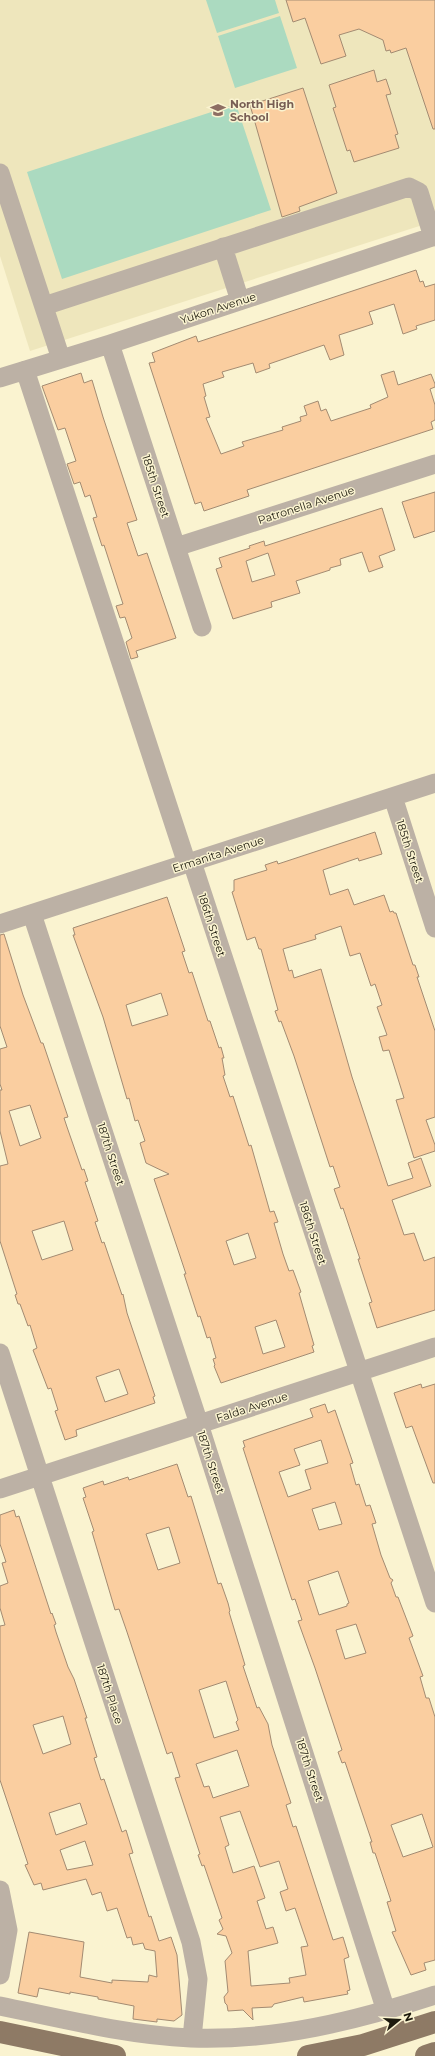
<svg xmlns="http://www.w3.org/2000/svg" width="435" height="2056" font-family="Montserrat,sans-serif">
<rect width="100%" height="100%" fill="#faf3d0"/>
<!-- built -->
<path fill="#eee6bc" d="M0,0H435V221L30,351L0,256Z"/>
<!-- green -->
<path fill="#abdac0" d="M206,0H275L279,13L217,33Z
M280,16L297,68L235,88L218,36Z
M236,104L271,210L62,279L27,172Z"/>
<!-- building -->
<path fill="#facea0" stroke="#a38b72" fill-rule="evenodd" d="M286,0H435V129H433L406,48L391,53L390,50L386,51L383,40L359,29L339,35L346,56L321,64L305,18L293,22Z
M374,70L377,82L386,79L391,94L386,95L398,134L395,135L399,148L354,162L350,150L347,151L333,108L336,107L329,85Z
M303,88L337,193L299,207L300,211L282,217L250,105Z
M416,270L420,282L423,281L425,287L435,284V320L416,326L417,329L403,334L394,304L369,312L373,324L339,335L344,355L330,360L324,345L269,364L270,368L256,373L253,363L222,372L224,377L203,384L206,396L204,397L210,417L206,418L221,454L244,446L242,442L283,430L282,427L301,421L300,417L307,415L304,406L318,401L321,411L326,409L331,421L371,408L370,405L388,397L381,375L394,371L398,385L431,374L435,384V387L430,389L435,405V420L431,422L433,429L247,490L249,496L204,511L201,502L195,504L149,363L155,362L152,353L196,336L198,342Z
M81,373L84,383L92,380L103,417L137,520L127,523L138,556L147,553L176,638L136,651L138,657L131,659L126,642L132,638L125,617L120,618L116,606L123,604L104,545L102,546L93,518L97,517L90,495L85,497L80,482L74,484L67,464L76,461L65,428L58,430L42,386Z
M435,492V531L414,538L402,502Z
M382,508L395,550L379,556L383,567L369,572L362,552L340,559L341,565L330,568V570L296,581L300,593L271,602L272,607L233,619L216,569L222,567L219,558L250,548L249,546L264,541L265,546ZM268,553L275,575L252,582L246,561Z
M375,832L382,854L359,861L358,858L323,870L330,895L348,889L354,905L384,895L390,912L393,911L394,913H396L413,965H415L419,977H417L435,1031V1117L426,1120L435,1145V1151L414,1158L396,1100L404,1098L389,1050L383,1051L379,1037L387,1035L377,1007L382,1005L375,984L371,986L360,953L350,956L341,926L315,935L316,939L283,949L289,971L292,970L294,978L321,969L352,1077L388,1186L413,1178L408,1163L421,1158L431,1186L392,1200L404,1235L414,1233L424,1261L435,1257V1310L377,1328L369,1303L372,1302L358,1259H360L343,1208L341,1209L334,1189L340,1187L333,1166L330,1167L294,1056L281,1021L279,1022L275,1011L278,1010L261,949H259L255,937L247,940L232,892L234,891V880L267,870L265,865L277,861L278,864Z
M167,897L185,951L182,952L189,973L192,972L208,1021H210L219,1048L221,1047L224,1058H222L225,1075L223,1076L230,1097L233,1096L249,1146L251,1145L270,1212L274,1211L278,1222L274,1223L283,1254L289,1271L293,1270L301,1292L299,1293L314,1345L312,1346L314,1352L221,1383L214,1366L215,1365L213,1359L216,1358L210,1337L207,1338L200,1316L198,1317L184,1274H186L179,1253L154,1179L169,1174L146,1163L140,1143L145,1141L138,1120L135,1121L129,1098L127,1099L103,1017L73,935H75L73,928ZM161,993L168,1015L132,1026L126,1005ZM248,1233L256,1258L234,1265L226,1241ZM276,1320L285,1347L263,1354L255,1327Z
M4,934L23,995L41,1043H43L68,1117L64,1118L67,1127L82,1170L84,1169L88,1181L85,1182L98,1221L95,1222L102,1243L104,1242L122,1295L123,1294L127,1313L155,1396L153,1397L155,1403L76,1430L77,1436L65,1440L55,1411L58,1410L51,1388L48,1389L33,1350L37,1348L30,1325L28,1326L20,1304H18L15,1295L17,1294L0,1241V1166L8,1164L0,1131V1090H2L0,1084V1049L7,1047L0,1026V935ZM30,1105L41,1138L20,1146L9,1111ZM64,1221L73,1250L42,1260L32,1231ZM119,1369L128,1394L105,1402L96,1377Z
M421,1384L422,1388L435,1384V1483H433L412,1426L406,1428L394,1393Z
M325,1404L328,1413L335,1410L353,1463L350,1464L356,1485L359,1484L366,1506L370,1505L376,1523L372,1524L381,1555L390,1578L393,1580L391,1583L396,1597H398L413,1636L409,1638L423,1676L420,1677L426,1698H429L435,1717V1960L424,1963L426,1970L411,1975L392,1932L396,1931L387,1902L391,1901L375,1853H373L370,1842H372L345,1762L342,1763L338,1752L342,1750L315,1668L298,1621L302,1620L295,1599L292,1600L243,1448L245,1447L243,1441L313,1417L310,1409ZM321,1440L328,1463L305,1470L311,1489L288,1497L279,1472L300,1465L294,1449ZM335,1502L342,1524L319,1530L312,1509ZM338,1571L349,1603L347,1604V1606L319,1615L308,1581ZM356,1624L366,1653L345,1659L336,1630ZM422,1814L433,1847L403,1857L391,1825Z
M177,1464L188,1497L191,1496L218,1584L221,1583L228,1603L230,1611L229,1612L245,1665L243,1666L257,1708L259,1707L268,1724L272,1745L291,1803L286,1805L293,1827L296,1826L333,1940L343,1937L349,1957L344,1959L350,1990L347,1991L348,1994L304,2002L303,1997L274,2004L272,2007L252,2008L253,2020L243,2010L228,2011L227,2005L225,2003L224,1997L228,1992L225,1961L232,1953L226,1936L217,1934L223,1929L219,1920L222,1918L204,1865L202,1866L198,1855L200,1854L175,1778L180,1777L172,1752L167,1754L127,1632L119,1609L115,1610L92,1532L94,1531L83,1498L86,1497L83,1488L103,1481L104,1485L128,1477L129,1480ZM169,1527L180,1563L158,1570L146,1534ZM226,1681L238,1720L236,1722L239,1730L214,1738L199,1690ZM237,1750L249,1786L213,1798L209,1786L204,1787L196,1764ZM240,1811L260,1867L279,1861L288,1889L280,1892L286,1911L295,1908L308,1946L301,1947L306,1975L289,1978L290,1983L251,1986L248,1951L278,1943L273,1927L266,1929L257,1901L265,1898L254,1866L233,1873L225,1847L229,1845L220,1817Z
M14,1510L16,1517L19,1516L51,1614L52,1613L56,1624L54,1625L56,1632L68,1667L74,1679L87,1718H85L97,1757L94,1758L101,1780L104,1779L122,1832L126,1830L133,1853L129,1854L149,1917L151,1916L159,1941L171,1937L177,1955L182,2015L174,2021L157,2019V2022L133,2019L134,2006L98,1999V1997L70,1992V1994L39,1988L37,1997L18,1993L29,1932L84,1942L80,1977L112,1983V1980L148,1982L149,1975L157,1977L155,1951L145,1949L143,1943L133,1945L131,1937L127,1938L117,1908L107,1911L101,1892L92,1895L86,1879L43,1890L41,1883L34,1885L25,1865L28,1864L0,1780V1626L5,1625L0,1608V1586L8,1583L2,1563L6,1562L0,1544V1515ZM63,1716L71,1744L43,1754L33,1725ZM80,1803L87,1824L56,1835L49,1813ZM85,1841L93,1865L67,1870L60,1850Z"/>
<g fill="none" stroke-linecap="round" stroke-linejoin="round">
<!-- minor -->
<path stroke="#bcb1a5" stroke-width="19" d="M0,173L61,359
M223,247L240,301
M44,306L409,187L419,192L433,237
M110,344L202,627
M25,370L187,864
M0,378L110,344L435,236
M176,547L435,464
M393,797L435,928
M192,862L435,1603
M32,914L199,1424L386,2011
M0,924L435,783
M0,1353L191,1942L198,1979L192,2038
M0,1489L435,1347
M0,1890L8,1930L0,1975
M0,2006C63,2019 127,2035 191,2038C275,2041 356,2021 435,1995"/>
<!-- major -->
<path stroke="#8e7a65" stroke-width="22" d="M0,2032L115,2056
M308,2056L363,2045L435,2022
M426,2056L435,2053"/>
</g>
<!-- icons -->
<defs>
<g id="school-bare" transform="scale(1.2)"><path d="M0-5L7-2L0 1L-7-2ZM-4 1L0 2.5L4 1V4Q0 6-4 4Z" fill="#8d6e63" stroke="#faf3d0" stroke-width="2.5" paint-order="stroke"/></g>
</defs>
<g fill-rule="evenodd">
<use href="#school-bare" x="218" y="110"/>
</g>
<g text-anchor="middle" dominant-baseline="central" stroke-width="3" stroke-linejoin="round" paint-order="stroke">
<!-- education labels -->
<g font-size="11" font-weight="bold" fill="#785e54" stroke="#faf3d0" text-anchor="start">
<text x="230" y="104">North High<tspan x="230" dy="13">School</tspan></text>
</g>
<!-- street labels -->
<g font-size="11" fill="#1d1a0e" stroke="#faf3d0">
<text transform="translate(218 308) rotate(-18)">Yukon Avenue</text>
<text transform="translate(156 486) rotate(72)">185th Street</text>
<text transform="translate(306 505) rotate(-18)">Patronella Avenue</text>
<text transform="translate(410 851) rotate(72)">185th Street</text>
<text transform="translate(218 854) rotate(-18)">Ermanita Avenue</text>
<text transform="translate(212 925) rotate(72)">186th Street</text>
<text transform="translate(111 1154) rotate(72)">187th Street</text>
<text transform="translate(313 1233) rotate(72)">186th Street</text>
<text transform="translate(252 1407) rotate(-18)">Falda Avenue</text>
<text transform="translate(211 1462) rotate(72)">187th Street</text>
<text transform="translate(110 1694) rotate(72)">187th Place</text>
<text transform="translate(310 1770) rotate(72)">187th Street</text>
</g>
</g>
<!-- north arrow -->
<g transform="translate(399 2020) rotate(72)" stroke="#faf3d0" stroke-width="3" paint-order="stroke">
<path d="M0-3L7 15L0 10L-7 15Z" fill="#1d1a0e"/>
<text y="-6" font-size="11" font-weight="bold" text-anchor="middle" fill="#1d1a0e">N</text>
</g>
</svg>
